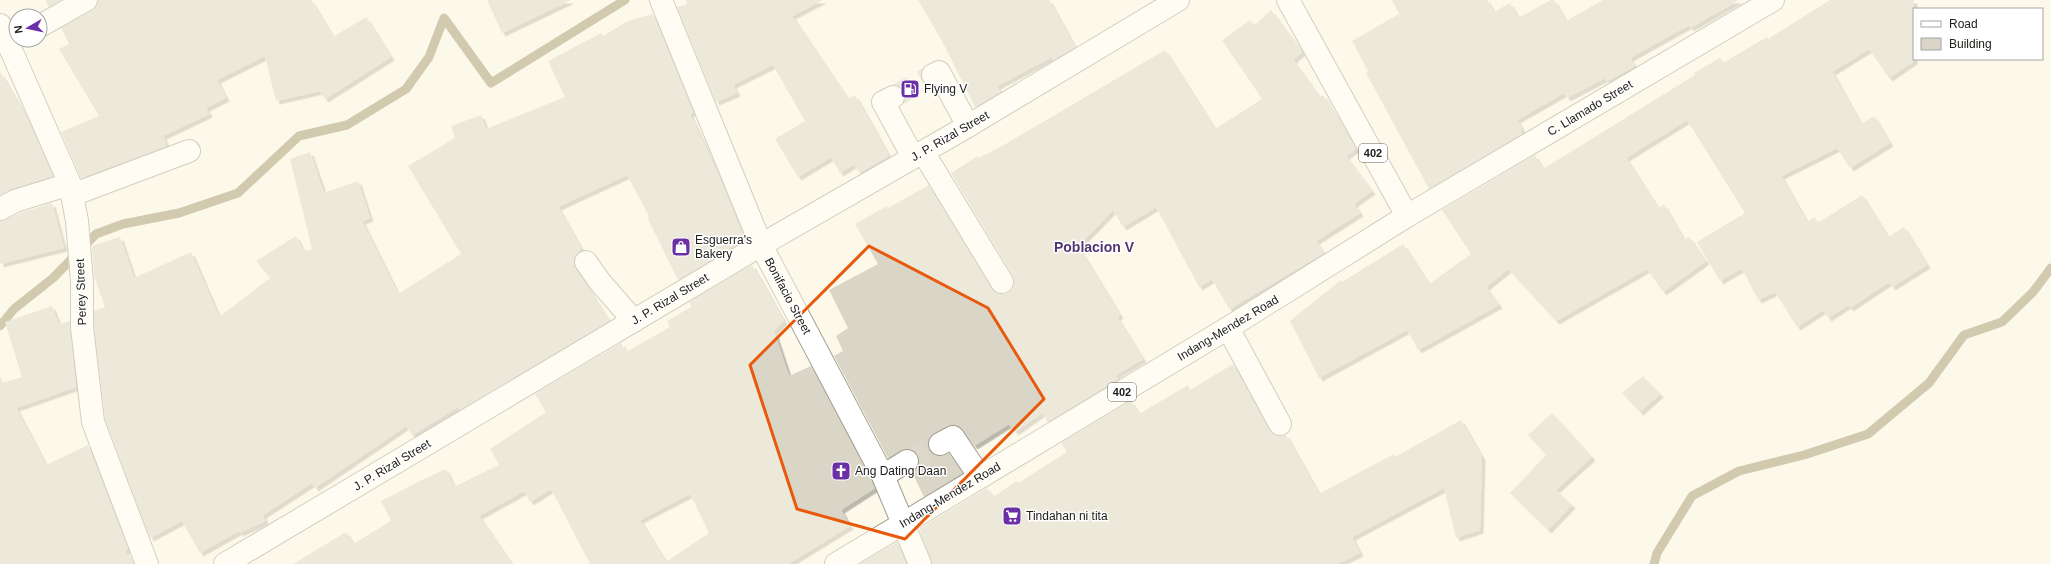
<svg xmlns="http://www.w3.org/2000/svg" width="2051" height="564" font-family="Helvetica,sans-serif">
<defs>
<filter id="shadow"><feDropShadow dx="3.5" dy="3.5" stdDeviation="0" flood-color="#0004"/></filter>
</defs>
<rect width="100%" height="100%" fill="#fdf9ea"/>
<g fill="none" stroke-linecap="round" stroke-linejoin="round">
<!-- stream -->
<path stroke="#9e9167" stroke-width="9" d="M0,326L14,309L53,278L96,234L123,224L179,213L238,193L299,136L347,125L406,89L429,57L444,18L491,83L625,0
M1654,564L1657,553L1692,496L1739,471L1804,455L1868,434L1929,383L1964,335L2002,322L2033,292L2051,268"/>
</g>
<!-- building -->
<path fill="#d9d5c7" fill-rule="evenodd" filter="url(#shadow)" d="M45,0H61L49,7Z
M98,0H311L333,37L366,17L391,57L325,99L320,91L276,101L265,56L217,80L226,98L206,108L209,114L163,136L167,146L81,178L61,132L99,116L59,49L69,44L61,28L92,11L97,6Z
M487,0H571L502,33Z
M686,0H823L792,16L848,99L855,95L889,156L859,173L854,164L840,173L831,157L798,177L775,139L805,121L773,65L733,85L737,93L716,102L677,7L687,4Z
M918,0H1049L1075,47L1053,60L1052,57L997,86L1000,92L975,107L942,41Z
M1392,0H1487L1494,12L1510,3L1518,18L1551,0H1554L1566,21L1603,0H1739L1690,28L1689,25L1630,58L1635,66L1607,81L1605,78L1567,98L1564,93L1517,120L1522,129L1520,130L1522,134L1429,189L1366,73L1368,71L1352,41L1399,14Z
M1830,0H1914V61L1889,78L1869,49L1832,72L1861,124L1874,116L1890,143L1850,168L1837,148L1781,176L1807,222L1814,217L1818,223L1862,195L1888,237L1904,227L1927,265L1892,287L1889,282L1850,308L1848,305L1828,318L1823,310L1797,327L1775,292L1758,300L1742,268L1720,281L1697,242L1745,213L1687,120L1626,158L1658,208L1664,205L1684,240L1689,237L1706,261L1663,292L1647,269L1556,321L1508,269L1486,287L1499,305L1418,350L1407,330L1319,378L1290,321L1341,280L1342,282L1403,244L1429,284L1471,254L1442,210L1535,155L1543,169L1695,75L1694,73L1720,58L1723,63L1767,37L1768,39Z
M1271,10L1302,52L1293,60L1320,97L1323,95L1356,149L1346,156L1372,191L1354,204L1360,213L1316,241L1324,253L1229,309L1212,279L1199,287L1156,207L1123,227L1113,210L1078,246L1120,315L1117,317L1143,359L1116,375L1118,379L1047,422L1042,413L1015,432L1009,424L974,446L958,426H947L934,433L930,437L928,443L929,450L934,455L939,456L949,453L962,473L924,497L912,472L918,466L919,460L917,454L912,450L906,449L888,458L834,356L843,351L836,336L848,328L829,290L878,264L855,224L887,206L888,208L929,185L991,288L996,293L1003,294L1008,293L1013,288L1014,281L1013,276L951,173L978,156L979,158L1004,145L1165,50L1215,129L1262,99L1222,40L1250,20L1255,25Z
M653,14L693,112L690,114L719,176L745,240L678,280L647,217L649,216L627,175L558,207L581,248L575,257L574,263L576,269L609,321L460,410L458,407L412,435L406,426L315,488L312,483L263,515L265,521L240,533L239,531L200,553L182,521L150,538L105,419L94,326V311L105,307L94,277L92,246L120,237L134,278L191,252L219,317L270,278L256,261L296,236L304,252L312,249L290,159L310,152L324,193L358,181L370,218L362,221L398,294L461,254L408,166L455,138L451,126L481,115L486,129L565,97L548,61L601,33L603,36L628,21Z
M0,72L29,122L53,176L11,189L0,195Z
M52,203L64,248L0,264V221L20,213Z
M752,265L784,321L774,331L789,376L811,366L875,488L841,510L850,526L788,564H590L551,489L530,502L524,491L479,516L512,564H293L346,532L353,544L391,521L381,501L420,481L446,469L454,487L499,465L490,449L546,412L535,394L621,343L626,352L670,327L667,321L691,307L689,302ZM690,494L709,533L666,562L640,520Z
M52,306L59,325L70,321L76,387L16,408L46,465L88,445L128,549L125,551L133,564H0V377L3,383L22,377L5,322Z
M1233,364L1269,430L1273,434L1279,436L1286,435L1319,494L1394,454L1395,457L1461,420L1482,457L1480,530L1456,538L1444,488L1352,537L1360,553L1337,564H932L919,529L987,488L993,497L1017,481L1018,483L1067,452L1061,443L1131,401L1139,414L1188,385L1190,390Z
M1643,376L1660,394L1640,412L1622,393Z
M1552,413L1592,457L1556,490L1572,505L1548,530L1510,493L1546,455L1528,435Z
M897,542L906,564H860Z"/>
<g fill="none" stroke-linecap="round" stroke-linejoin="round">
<!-- minor-tunnel -->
<path stroke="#dcd8cb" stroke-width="22" stroke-dasharray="22 11" stroke-linecap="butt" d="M893,97L933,75
M907,461L940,444"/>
<!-- minor casing -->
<g stroke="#a09c8e" stroke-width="24">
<path id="minor" d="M661,0L761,245L883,476L920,564
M0,25L70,184L77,221L82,282V327L93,422L147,564
M40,26L86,0
M933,75L939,72L968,126
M893,97L883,102L913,157
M923,152L1002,282
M72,195L189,151
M0,209L15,201L70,184
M1407,216L1773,0
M586,262L600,282L634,321
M1228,328L1280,424
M940,444L953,437L980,477
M883,476L907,461"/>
</g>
<!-- major casing -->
<g stroke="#a09c8e" stroke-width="24">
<path id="major" d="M225,564L761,245L968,126L1178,0
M836,564L1228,328L1407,216L1288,0"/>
</g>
<!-- minor -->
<use href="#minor" stroke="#fff" stroke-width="22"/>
<!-- major -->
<use href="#major" stroke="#fff" stroke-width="22"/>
</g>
<!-- marked area -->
<path d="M0 0H2051V564H0ZM869,246L988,308L1044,399L905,539L797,509L750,365Z" fill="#fdf9ea" fill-opacity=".55" fill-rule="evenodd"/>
<path fill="none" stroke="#e8590c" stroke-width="3" stroke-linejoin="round" d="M869,246L988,308L1044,399L905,539L797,509L750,365Z"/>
<!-- icons -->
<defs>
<g id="fuel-square" transform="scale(1)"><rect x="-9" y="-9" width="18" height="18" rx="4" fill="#6b30a6" stroke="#fff"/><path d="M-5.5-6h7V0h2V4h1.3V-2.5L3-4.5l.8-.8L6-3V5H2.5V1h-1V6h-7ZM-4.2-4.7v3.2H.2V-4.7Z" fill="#fff"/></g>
<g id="shop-square" transform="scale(1)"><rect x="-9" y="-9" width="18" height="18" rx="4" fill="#6b30a6" stroke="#fff"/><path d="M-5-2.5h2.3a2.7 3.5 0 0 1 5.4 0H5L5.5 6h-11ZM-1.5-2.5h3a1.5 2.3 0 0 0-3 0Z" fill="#fff"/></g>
<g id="church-square" transform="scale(1)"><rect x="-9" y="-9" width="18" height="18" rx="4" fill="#6b30a6" stroke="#fff"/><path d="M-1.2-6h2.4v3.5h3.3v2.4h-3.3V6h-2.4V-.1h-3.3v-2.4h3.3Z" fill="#fff"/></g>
<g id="supermarket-square" transform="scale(1)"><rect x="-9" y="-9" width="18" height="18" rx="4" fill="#6b30a6" stroke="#fff"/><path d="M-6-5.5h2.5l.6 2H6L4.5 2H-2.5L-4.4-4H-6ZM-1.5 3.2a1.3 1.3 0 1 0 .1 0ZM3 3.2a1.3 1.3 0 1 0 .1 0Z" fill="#fff"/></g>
</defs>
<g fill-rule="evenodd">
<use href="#fuel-square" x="910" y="89"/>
<use href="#shop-square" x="681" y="247"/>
<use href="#church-square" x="841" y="471"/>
<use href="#supermarket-square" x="1012" y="516"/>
</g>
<g text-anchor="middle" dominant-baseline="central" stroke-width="3" stroke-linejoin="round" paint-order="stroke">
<!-- shield labels -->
<g fill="#fff" stroke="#64635f" stroke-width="1">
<rect x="1359" y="144" width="28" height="18" rx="3"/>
<rect x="1108" y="383" width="28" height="18" rx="3"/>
</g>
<g font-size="11" font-weight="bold" fill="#21201b">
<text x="1373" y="153">402</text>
<text x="1122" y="392">402</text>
</g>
<!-- poi labels -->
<g font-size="12" fill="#21201b" stroke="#fff" text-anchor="start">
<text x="924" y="89">Flying V</text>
<text x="695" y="240">Esguerra's<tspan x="695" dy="14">Bakery</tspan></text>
<text x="855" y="471">Ang Dating Daan</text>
<text x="1026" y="516">Tindahan ni tita</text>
</g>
<!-- street labels -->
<g font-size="12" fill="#21201b" stroke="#fff">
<text transform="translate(1590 108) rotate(-31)">C. Llamado Street</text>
<text transform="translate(950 136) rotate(-30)">J. P. Rizal Street</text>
<text transform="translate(81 292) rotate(-92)">Perey Street</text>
<text transform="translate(788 296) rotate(62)">Bonifacio Street</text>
<text transform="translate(670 299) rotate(-31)">J. P. Rizal Street</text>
<text transform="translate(1228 328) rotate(-31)">Indang-Mendez Road</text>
<text transform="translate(392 465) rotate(-31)">J. P. Rizal Street</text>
<text transform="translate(950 495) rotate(-31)">Indang-Mendez Road</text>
</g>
<!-- quarter labels -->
<g font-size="14" font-weight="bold" fill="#513772" stroke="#fff">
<text x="1094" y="247">Poblacion V</text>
</g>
</g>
<!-- legend -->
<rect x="1913" y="8" width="130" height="52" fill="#ffffff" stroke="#a6a6a4"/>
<rect x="1921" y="21" width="20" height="6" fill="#ffffff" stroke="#a6a6a4"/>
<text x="1949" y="28" font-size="12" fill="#21201b">Road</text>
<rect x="1921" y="38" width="20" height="12" fill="#d9d5c7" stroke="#a6a6a4"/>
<text x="1949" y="48" font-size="12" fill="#21201b">Building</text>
<!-- north arrow -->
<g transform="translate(28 28) rotate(261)"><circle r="19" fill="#ffffff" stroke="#a6a6a4"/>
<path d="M0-3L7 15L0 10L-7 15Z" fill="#6b30a6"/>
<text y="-6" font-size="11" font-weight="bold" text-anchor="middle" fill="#21201b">N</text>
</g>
</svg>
